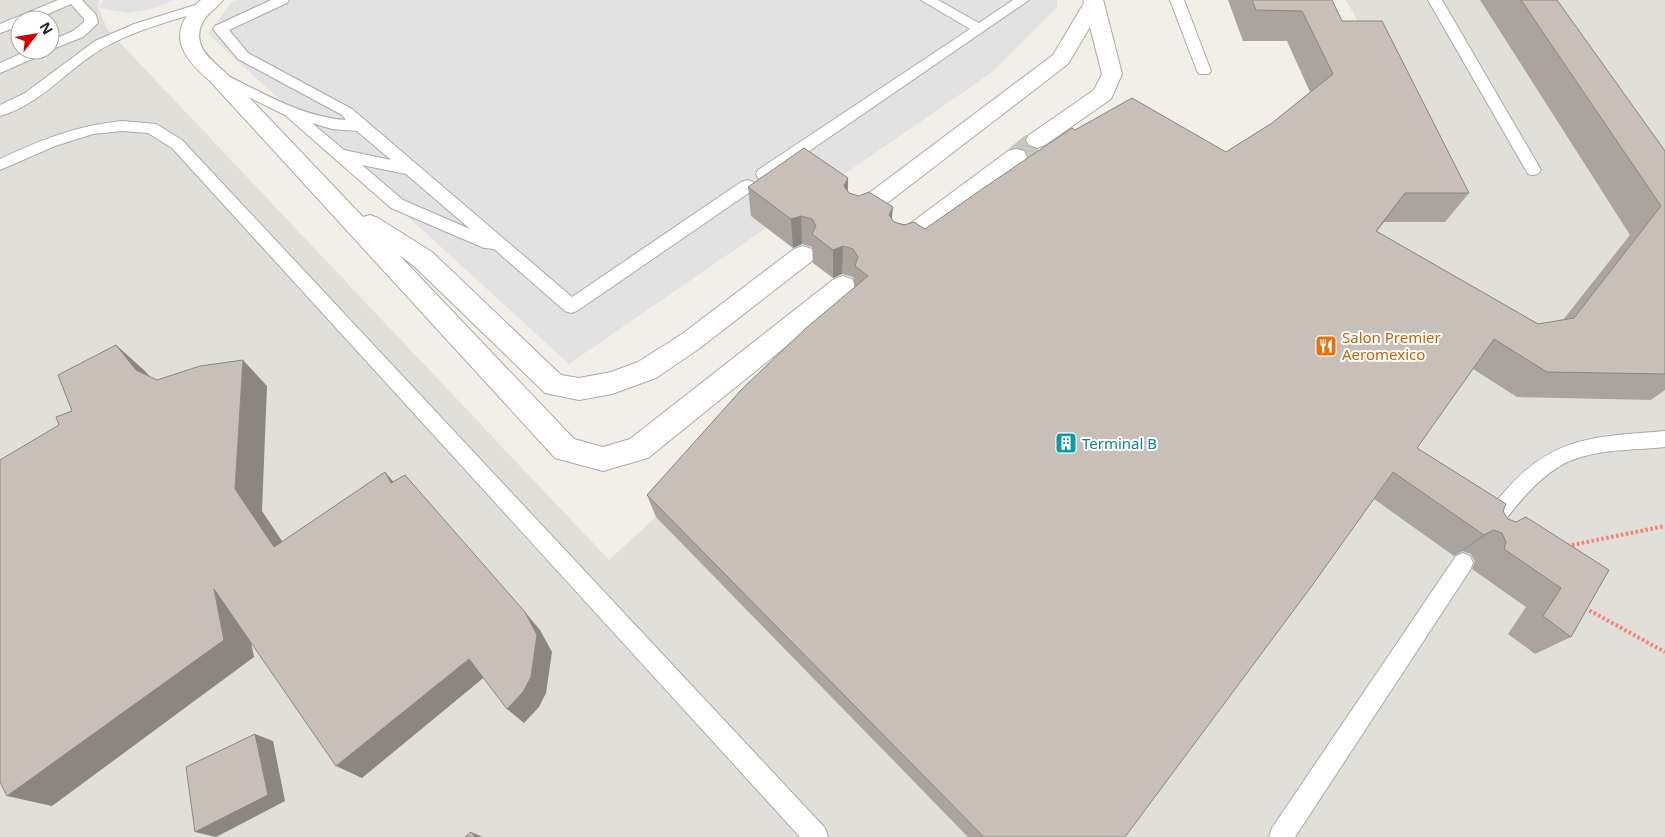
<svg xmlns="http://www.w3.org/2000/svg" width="1665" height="837" font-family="'Noto Sans',sans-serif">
<rect width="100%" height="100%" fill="#f2efe9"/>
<!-- airport -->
<path fill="#e1dfda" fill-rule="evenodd" d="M0,0H99L98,8L108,30L609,560L656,517L1212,182L1316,104L1291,51L1375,52L1346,0H1665V837H0ZM20,20H50V50H20Z"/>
<!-- parking -->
<path fill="#e2e2e2" d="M103,0H173L152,9L128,13L98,8Z
M237,0H1057V7L991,73L569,364L208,34L231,3Z"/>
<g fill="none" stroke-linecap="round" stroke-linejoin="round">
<!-- minor-tunnel -->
<path stroke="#c8c6c1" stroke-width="22" stroke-dasharray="22 11" stroke-linecap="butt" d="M1016,157L1037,140"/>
<!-- service casing -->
<g stroke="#a9a9a9" stroke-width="2">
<path id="service" d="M58,0H82L96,15L98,23L83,37L50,50V41L73,31L84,22V19L71,4L34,20H20V26L0,33V24Z
M271,0H289L287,3L229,30L248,53L352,109L572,297L741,182L747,180L753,182L755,186L753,190L577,311L571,313L565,311L494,249L484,248L391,208L285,115L212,79L210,76L212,73H222C262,92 301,117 346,120L342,115L238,59L213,29L215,26ZM312,123L332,129L357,131L391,160L344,150ZM362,165L406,174L470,229L403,200Z
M921,0H938L979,23L1013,0H1029L770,178L764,179L758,178L756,174L758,170L970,29Z
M1170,0H1184L1211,71L1209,74H1199L1197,71Z
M1428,0H1442L1541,170L1538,174L1533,175L1528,174Z
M205,2L212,6L210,9C175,20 137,29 105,47C69,67 42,104 0,116V105L25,93L95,41L134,24Z
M29,50H48L46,53L0,73V63Z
M122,121L156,124L182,140L825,828L828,837H800L172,148L148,133L122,131L93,134L55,146L0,170V159C43,139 75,126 122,121Z
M1665,431V447C1637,450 1608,449 1581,457C1544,467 1519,503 1496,531L1489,534L1482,531L1479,525C1485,512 1496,502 1505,491C1554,435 1596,437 1665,431Z
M1463,553L1470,556L1473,563L1470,570L1295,837H1269L1272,828L1456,556Z"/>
</g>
<!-- minor casing -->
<g stroke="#a9a9a9" stroke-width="2">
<path id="minor" d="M201,0H223C218,7 211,11 206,17C189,41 207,57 224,71L363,217L370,215L378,218L432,252L561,375L579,378L611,372L638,362L682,334L794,249L803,246L812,249L815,255L812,261L700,348L656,378L612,394L579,400L545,393L414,266L399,255L574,439L603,447L630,439L834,279L843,276L852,279L855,286L852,293L648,458L603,471L555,458L210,81C179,55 166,31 201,0Z
M1083,0H1103L1104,3L1122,74L1111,99L1045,145L1037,148L1029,145L1026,140L1029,135L1094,90L1102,74L1090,27L1068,64L865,220L857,223L849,220L845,214L849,208L1053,55L1084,3Z
M1016,149L1024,151L1027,157L1024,163L910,249L901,252L892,249L889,243L892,237L1008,151Z"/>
</g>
<!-- path -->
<path stroke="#fa8072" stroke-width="4" stroke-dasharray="2.5 2.5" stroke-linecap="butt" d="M1567,546L1665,526
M1585,608L1665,652"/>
<!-- service -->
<use href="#service" fill="#fff" fill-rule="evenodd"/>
<!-- minor -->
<use href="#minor" fill="#fff" fill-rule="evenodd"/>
</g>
<!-- wall -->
<path fill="#aba49e" d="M1228,0H1332L1342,21L1469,193L1445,222H1384L1376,231L1538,324L1563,320L1630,235L1480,0H1557L1665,151V390L1651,400L1517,397L1473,369L1417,448L1503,511L1508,519L1609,570L1571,637L1535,654L1508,634L1526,607L1472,569L1475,562L1471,554L1462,551L1454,556L1374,499L1125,837H968L656,517L647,495L854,288V280L853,277L842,274L833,278L813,263L812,247L802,244L793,248L751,216L748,187L848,178V191L849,193L892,219L894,222L925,229L1075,130L1226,152L1272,123L1310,92L1287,41H1243Z"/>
<!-- shaded-wall -->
<path fill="#8b8681" d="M848,178L847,207L844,186Z
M1405,193L1384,222L1355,259L1376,231Z
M893,207L890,236L889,215Z
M801,216L802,244L793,248L791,219Z
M843,246L842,274L833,278V250Z
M116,345L145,371L165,395L136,370Z
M243,360L267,386L262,511L300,568L274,547L235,489Z
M385,472L405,495L391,483Z
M1493,530L1462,551L1454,556L1484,535Z
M214,589L244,608L254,657L52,806L7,796Z
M525,612L540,630L552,652L546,693L539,707L524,723L507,709Z
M469,659L487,675L362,778L336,766Z
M255,734L273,741L285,801L216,837L195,832Z
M471,832L483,837H475Z"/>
<!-- building -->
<path fill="#c7bfb8" stroke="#8b8681" d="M1252,0H1332L1342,21H1382L1469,193H1405L1376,231L1538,324L1574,318L1661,206L1521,0H1557L1665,151V374L1547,372L1494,339L1417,448L1506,504L1503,511L1508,519L1516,522L1526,517L1609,570L1571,637L1543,616L1561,588L1504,549L1506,542L1502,533L1493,530L1484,535L1393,472L1311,587L1125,837H984L647,495L742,389L806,328L868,276L855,266L858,257L853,249L843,246L833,250L812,234L816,226L812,219L801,216L791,219L748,187L804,148L848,178L844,186L849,193L859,196L869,192L893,207L889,215L894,222L904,225L914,222L925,229L985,187L1072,128L1075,130L1132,98L1226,152L1272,123L1333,74L1302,11L1256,10Z
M116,345L136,370L157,380L200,366L243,360L235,489L274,547L385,472L391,483L405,475L525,612L537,635L531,677L523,692L507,709L469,659L336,766L214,589L224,640L7,796L0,782V460L59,425L56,417L72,411L58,375Z
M255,734L268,795L195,832L186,767Z
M471,832L475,837H465Z"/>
<!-- icons -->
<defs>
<g id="restaurant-square" transform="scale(1.125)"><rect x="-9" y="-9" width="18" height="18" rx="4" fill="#e8710a" stroke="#fff"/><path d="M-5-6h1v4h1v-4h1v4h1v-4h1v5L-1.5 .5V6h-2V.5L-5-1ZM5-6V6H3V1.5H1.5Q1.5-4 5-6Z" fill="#fff"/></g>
<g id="building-square" transform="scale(1.125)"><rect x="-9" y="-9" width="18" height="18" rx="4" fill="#0f9aa8" stroke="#fff"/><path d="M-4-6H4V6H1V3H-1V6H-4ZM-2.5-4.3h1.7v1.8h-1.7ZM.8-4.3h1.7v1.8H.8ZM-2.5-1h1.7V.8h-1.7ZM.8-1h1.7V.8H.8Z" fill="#fff"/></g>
</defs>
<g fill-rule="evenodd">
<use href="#restaurant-square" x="1326" y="346"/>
<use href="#building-square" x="1066" y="443"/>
</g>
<g text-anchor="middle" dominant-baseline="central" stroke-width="4" stroke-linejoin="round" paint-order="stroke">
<!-- food labels -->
<g font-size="15" fill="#c56008" stroke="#fff" text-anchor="start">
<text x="1342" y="337">Salon Premier<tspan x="1342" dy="17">Aeromexico</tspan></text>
</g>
<!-- culture labels -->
<g font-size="15" fill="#0d838f" stroke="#fff" text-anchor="start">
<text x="1082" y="443">Terminal B</text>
</g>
</g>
<!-- north arrow -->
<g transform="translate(35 35) rotate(59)"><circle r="24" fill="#ffffff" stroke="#a7a7a7"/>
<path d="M0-4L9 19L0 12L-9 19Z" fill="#d40000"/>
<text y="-8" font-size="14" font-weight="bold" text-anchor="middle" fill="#222222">N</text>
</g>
</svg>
